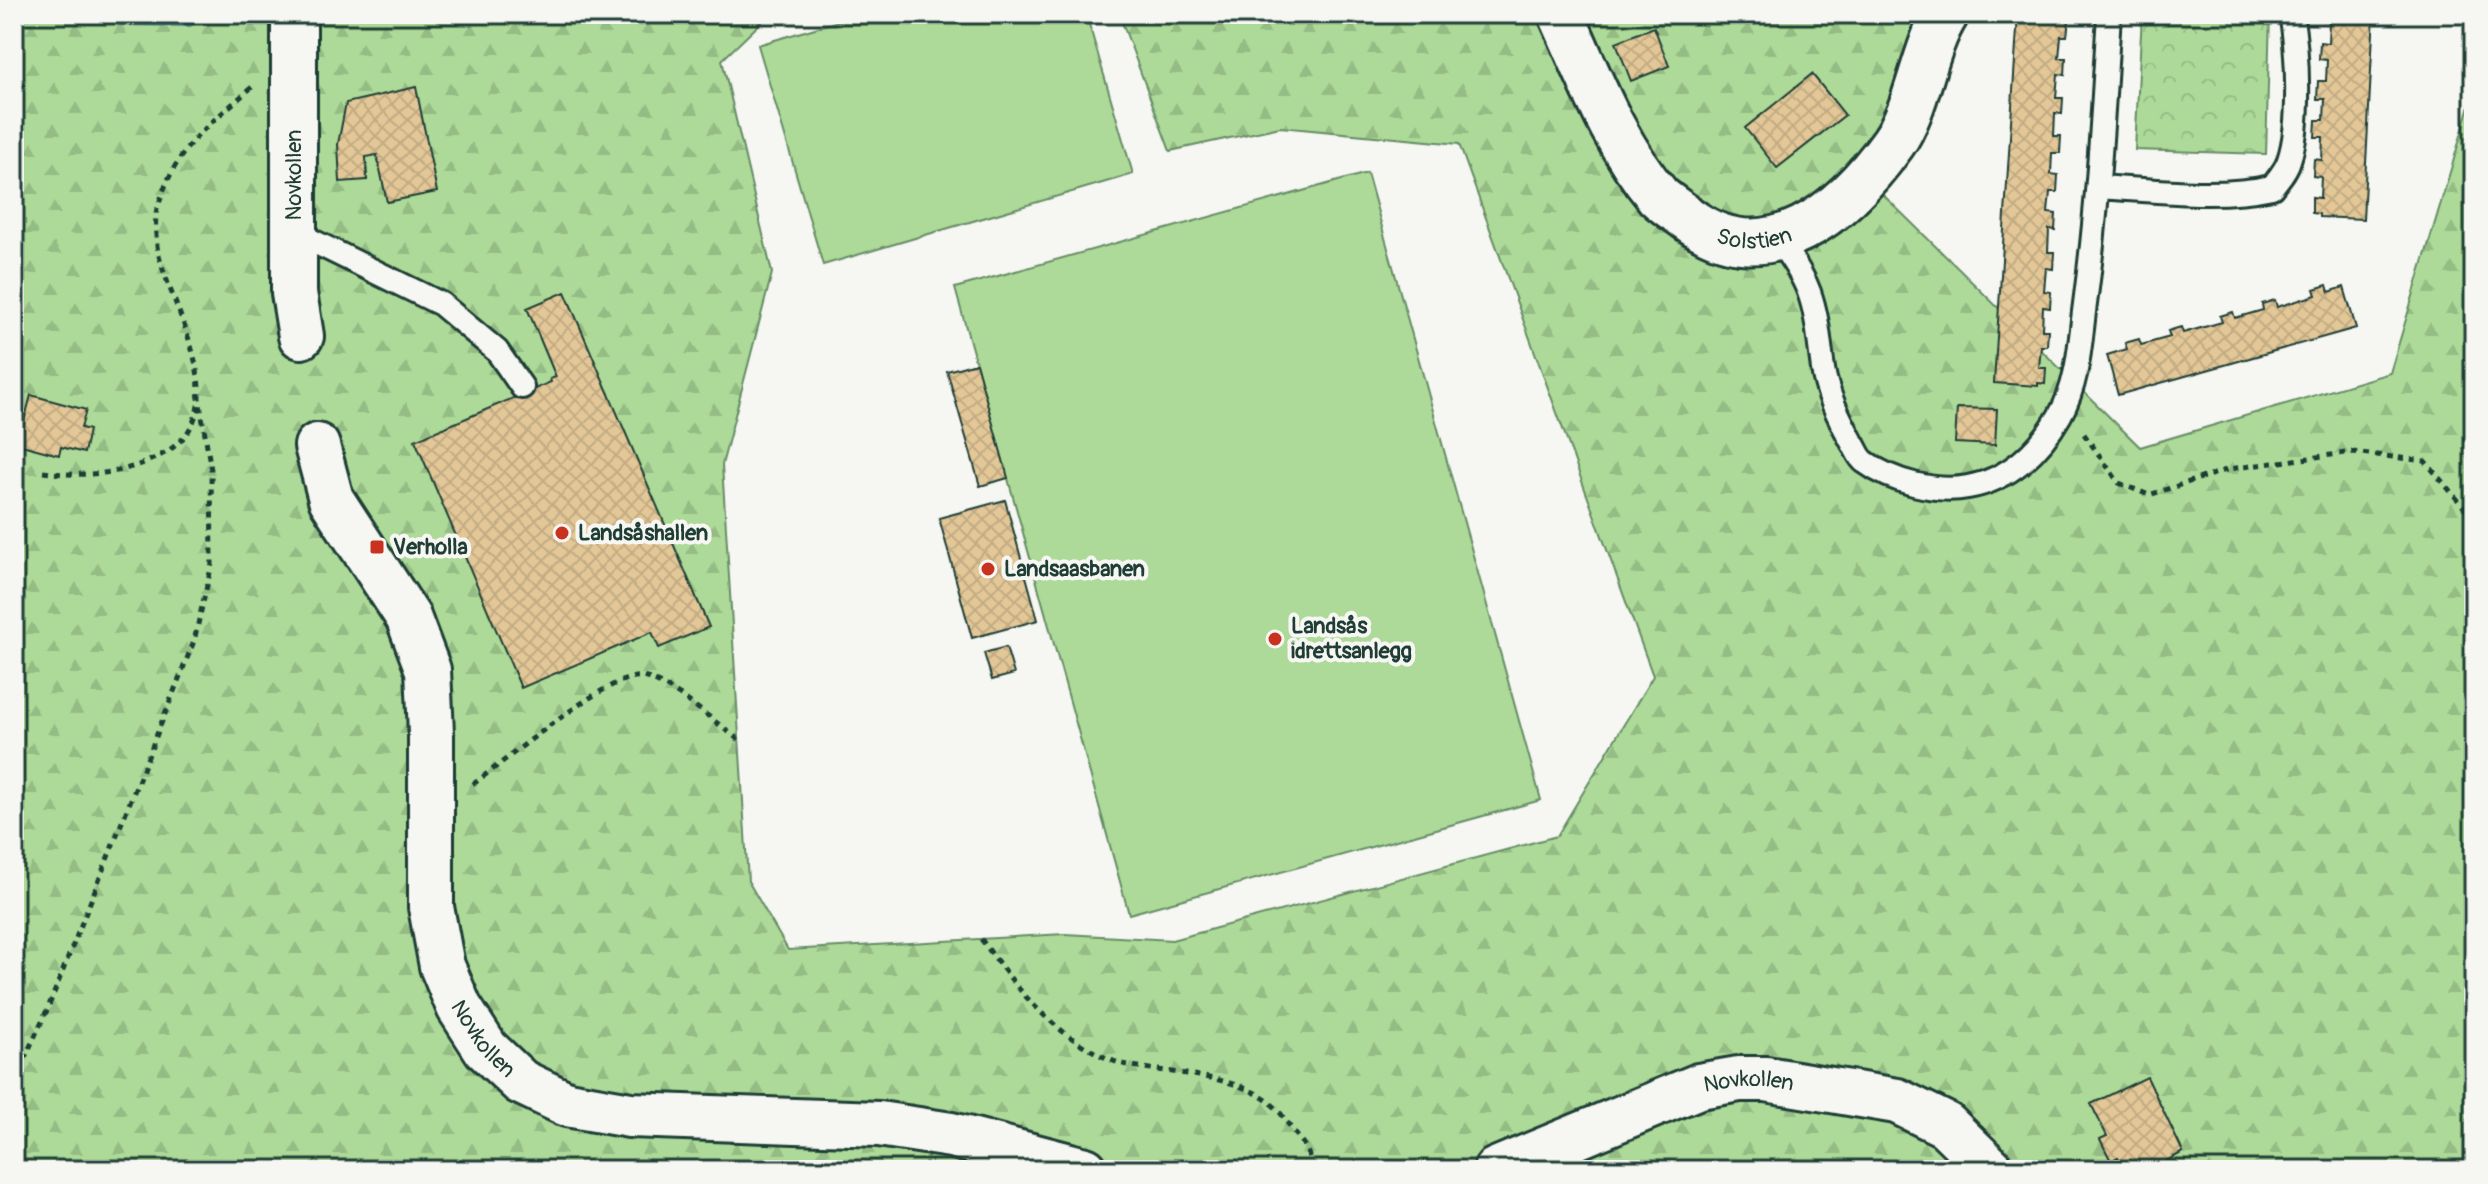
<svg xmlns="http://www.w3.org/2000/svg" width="2488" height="1184" font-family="Pangolin,sans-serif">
<defs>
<pattern id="forest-firs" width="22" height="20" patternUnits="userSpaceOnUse" patternTransform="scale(2)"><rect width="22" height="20" fill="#adda98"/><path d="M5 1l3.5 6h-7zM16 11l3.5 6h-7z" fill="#94bc84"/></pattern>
<pattern id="park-crowns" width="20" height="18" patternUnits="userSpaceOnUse" patternTransform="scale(2)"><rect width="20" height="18" fill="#adda98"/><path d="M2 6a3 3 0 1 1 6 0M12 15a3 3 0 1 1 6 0" fill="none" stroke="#94bc84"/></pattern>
<pattern id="building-cross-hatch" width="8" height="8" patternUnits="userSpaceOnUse" patternTransform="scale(2)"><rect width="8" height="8" fill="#e3c797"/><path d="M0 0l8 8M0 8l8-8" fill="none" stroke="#c2ac83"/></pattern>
</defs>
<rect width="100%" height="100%" fill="#f6f6f2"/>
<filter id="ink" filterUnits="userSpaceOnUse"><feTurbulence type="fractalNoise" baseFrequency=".0125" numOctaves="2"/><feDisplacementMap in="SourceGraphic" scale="16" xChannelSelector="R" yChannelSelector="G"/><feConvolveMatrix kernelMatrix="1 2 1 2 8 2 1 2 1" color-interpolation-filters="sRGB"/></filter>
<g filter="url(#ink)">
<!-- forest -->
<path fill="url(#forest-firs)" stroke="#668c66" stroke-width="2" d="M14,14H775L768,16L722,60L772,273L722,465L748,881L788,950L1065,934L1172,940L1557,836L1653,676L1459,144L1280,127L1170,151L1119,14H1920L1871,183L2140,447L2390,373L2474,92V1170H14Z"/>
<!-- park -->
<path fill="url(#park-crowns)" stroke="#668c66" stroke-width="2" d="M2142,14H2270L2266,154L2135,150Z"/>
<!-- pitch -->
<path fill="#adda98" stroke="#668c66" stroke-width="2" d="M862,14H1086L1133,174L823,265L758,45Z
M1367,173L1541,800L1129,914L955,288Z"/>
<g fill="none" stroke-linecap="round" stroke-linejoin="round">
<!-- stream -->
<path stroke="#5d8e9f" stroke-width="12" d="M112,14L122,20L189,21L202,14"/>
</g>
<!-- building -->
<path fill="url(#building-cross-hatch)" stroke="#1f3d34" stroke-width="2" d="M2018,14H2062V20H2069L2067,36H2061L2059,58H2066L2065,75L2058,74L2056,98H2063L2062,114L2055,113L2054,136H2061L2060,153H2052L2051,174L2058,175L2057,192H2050L2048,213L2056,214L2055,230L2049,229L2048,252H2054L2053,269L2046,268L2044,291L2051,292L2050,308L2043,307L2042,330H2048L2047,346H2041L2039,368H2046L2045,384L2038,383V386L1994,383Z
M2321,14H2374L2363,219L2319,217V214L2312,213V197L2320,198L2321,177L2313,176L2314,159L2322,160L2323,137H2315L2316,120H2324L2325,99H2317L2318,81H2326L2327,60L2319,59L2320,42L2328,43L2329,21L2320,20Z
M1654,27L1669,66L1631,81L1616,42Z
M1812,74L1845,115L1777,168L1745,128Z
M416,87L437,192L387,202L377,155L366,157L367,180L340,182L338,144L346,103Z
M2327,285L2329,292L2344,287L2356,328L2118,395L2107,355L2127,349L2125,343L2139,339L2141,345L2170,337L2168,331L2181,327L2183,333L2222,322L2220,316L2233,312L2235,318L2263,310L2262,304L2275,300L2277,307L2316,295L2314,289Z
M565,292L709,627L659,648L652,632L521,688L415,440L551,382L550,379L556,377L527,308Z
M976,363L1008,478L980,486L947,371Z
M31,395L86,410L81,428L89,430L84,453L61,447L59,455L18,444Z
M1957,408L1997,409L1995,445L1955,443Z
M1005,500L1038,620L972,638L939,518Z
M1006,647L1014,674L992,680L984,653Z
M2147,1077L2183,1152L2161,1164L2164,1170H2120L2123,1168L2118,1157L2111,1161L2100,1139L2107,1136L2091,1104Z"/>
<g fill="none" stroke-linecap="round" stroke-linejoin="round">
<!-- service casing -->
<g stroke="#1f3d34" stroke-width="28">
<path id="service" d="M2098,187C2155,190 2216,199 2272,187C2278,179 2287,169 2289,160C2301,125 2298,51 2291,14
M294,232L441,304L497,351L522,387
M1778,240C1790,256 1802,273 1809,292C1818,317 1819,342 1823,369C1827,395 1840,419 1852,442C1856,448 1859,458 1865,462C1892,482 1936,493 1968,487C2009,480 2040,450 2060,415C2079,382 2080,340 2085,304C2098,207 2103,111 2109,14"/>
</g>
<!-- minor casing -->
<g stroke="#1f3d34" stroke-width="50">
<g id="minor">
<path d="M294,14V293L301,336"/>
<path id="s1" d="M1561,14C1589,76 1614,144 1658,196C1666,204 1678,211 1687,218C1768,279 1845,210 1893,143C1918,108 1923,50 1946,14"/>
<path id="s2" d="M317,446L331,499L408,617L428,670L431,733V907L442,966L459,1007L486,1049L521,1082L567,1104L630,1115L879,1124L951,1135L1085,1170"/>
<path id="s3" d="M1496,1170L1699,1086L1739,1079H1766L1897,1101L1946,1125L1992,1170"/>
</g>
</g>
<!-- path -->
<path stroke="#1f3d34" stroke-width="5" stroke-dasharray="6 6" stroke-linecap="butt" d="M2084,434L2119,483L2149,495L2229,469L2353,452L2425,461L2474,519
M43,472C84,477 124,475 161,455C241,412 172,312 158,252C156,241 155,226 156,215C156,208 161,200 163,192C182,141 213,122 252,87
M473,784C505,762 608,672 642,677C668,681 716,723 739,740
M981,939C1010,979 1038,1017 1081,1044C1092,1051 1107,1059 1119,1063C1166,1075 1240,1072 1276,1108C1283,1115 1288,1125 1294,1132C1303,1143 1313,1155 1309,1170
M14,1081L48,1008L194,641L212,564L211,470L198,392"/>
<!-- service -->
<use href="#service" stroke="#f6f6f2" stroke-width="22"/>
<!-- minor -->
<use href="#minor" stroke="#f6f6f2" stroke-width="44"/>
</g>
</g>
<!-- markers -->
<g fill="#c8321e" stroke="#f6f6f2" stroke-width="3">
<circle cx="562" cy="533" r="8"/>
<rect x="369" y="539" width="16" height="16" rx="4"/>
<circle cx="988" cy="569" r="8"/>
<circle cx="1275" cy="639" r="8"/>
</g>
<g text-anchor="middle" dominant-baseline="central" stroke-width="8" stroke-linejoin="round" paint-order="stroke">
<!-- street labels -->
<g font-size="22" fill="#1f3d34" stroke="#f6f6f2">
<text transform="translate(294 175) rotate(-90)">Novkollen</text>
<text stroke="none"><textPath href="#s1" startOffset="316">Solstien</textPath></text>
<text stroke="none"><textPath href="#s2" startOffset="634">Novkollen</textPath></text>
<text stroke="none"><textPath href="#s3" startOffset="270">Novkollen</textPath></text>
</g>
<!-- poi labels -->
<g font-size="22" font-weight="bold" fill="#1f3d34" stroke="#f6f6f2" text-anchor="start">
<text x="578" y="533">Landsåshallen</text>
<text x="393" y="547">Verholla</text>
<text x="1004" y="569">Landsaasbanen</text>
<text x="1291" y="626">Landsås<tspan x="1291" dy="25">idrettsanlegg</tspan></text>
</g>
</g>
<!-- margin -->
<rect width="2488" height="1184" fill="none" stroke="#f6f6f2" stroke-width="48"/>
<rect x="24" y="24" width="2440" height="1136" fill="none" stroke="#1f3d34" stroke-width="3" filter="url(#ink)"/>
</svg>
